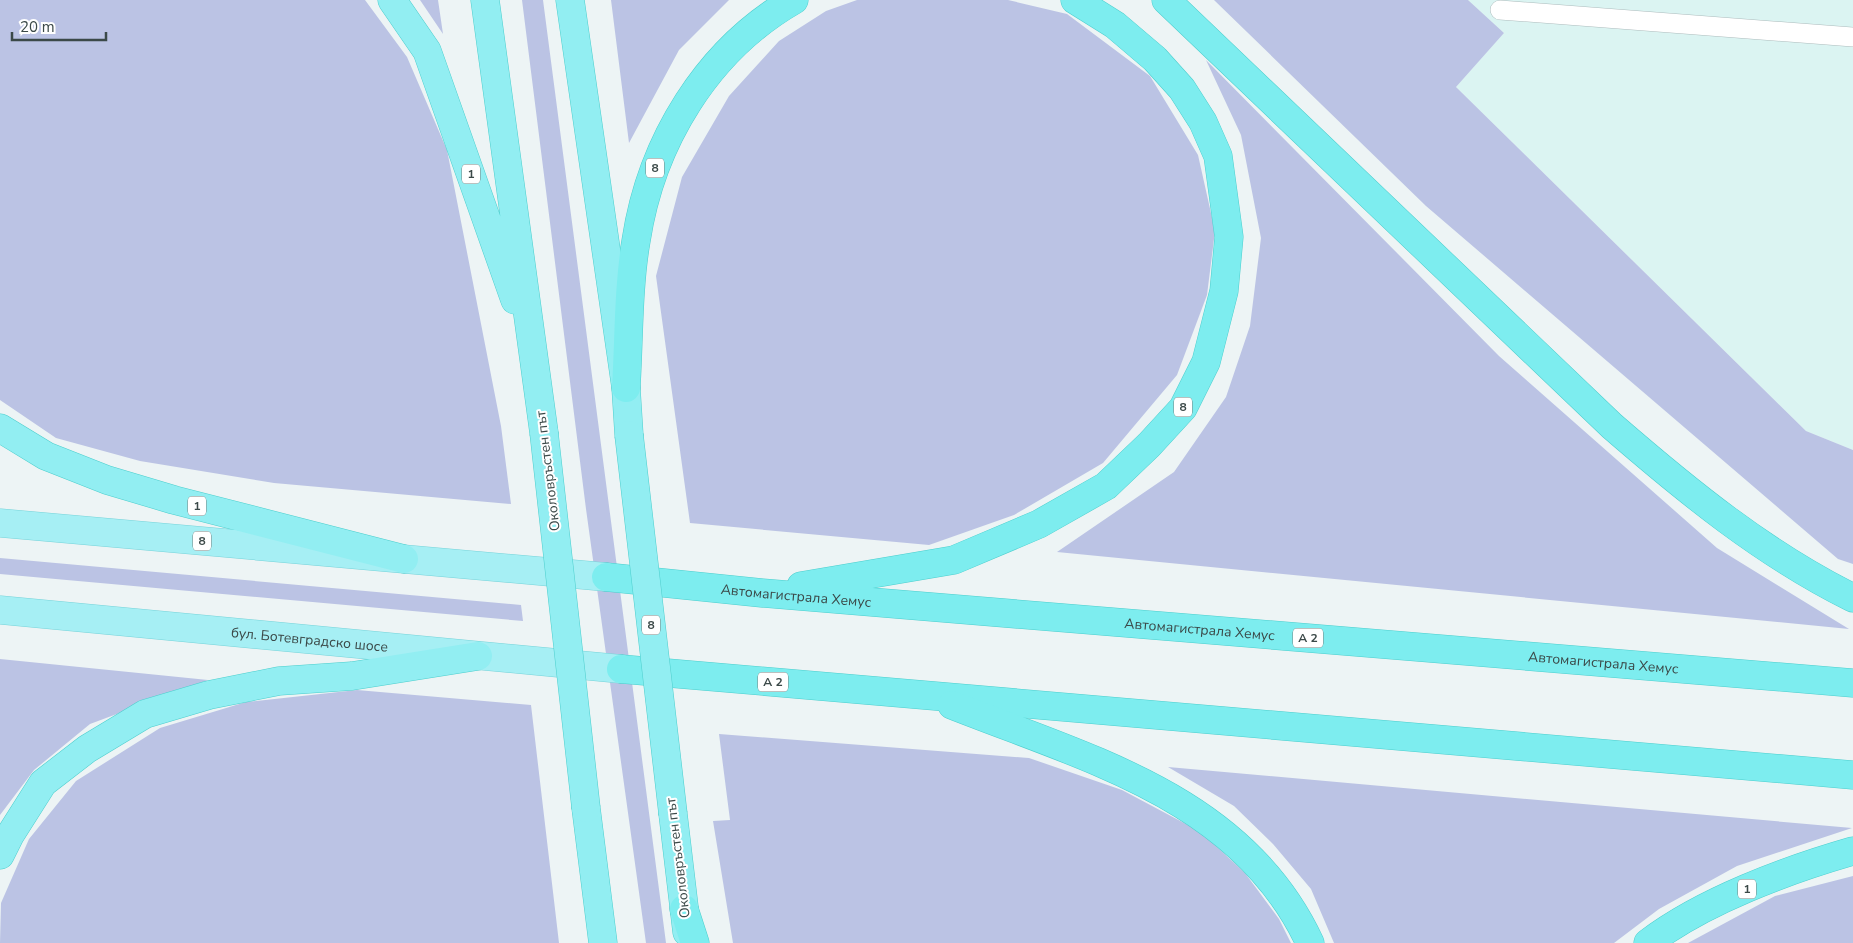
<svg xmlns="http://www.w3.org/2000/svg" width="1853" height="943" font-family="'Nunito Sans',sans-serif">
<rect width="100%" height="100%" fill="#edf4f5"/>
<!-- commercial -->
<path fill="#dbf4f2" d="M1468,0H1853V450L1806,431L1456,87L1504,33Z"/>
<!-- green -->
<path fill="#bbc3e4" d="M0,0H365L407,57L447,150L501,426L511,504L274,483L140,461L56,438L0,400Z
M420,0H438L443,34Z
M522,0H543L666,943H646L586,509Z
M611,0H729L679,50L629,143Z
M857,0H1008L1067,14L1150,76L1198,155L1215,231L1207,295L1177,375L1103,463L1014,515L929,545L690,523L656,276L682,177L729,96L779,41L826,11Z
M1214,0H1468L1504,33L1456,87L1806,431L1853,450V564L1838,559L1426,206Z
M1206,60L1499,356L1717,548L1849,629L1057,552L1174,472L1226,397L1250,326L1261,238L1241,135Z
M0,558L521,605L523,621L0,574Z
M0,659L208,680L90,724L34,770L0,815Z
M357,690L531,705L559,943H0L1,903L29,839L76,781L160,728L246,702Z
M719,734L1029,758L1122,790L1201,832L1245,873L1279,919L1291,943H733L713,821L730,820Z
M1168,767L1852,828L1737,866L1659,909L1614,943H1334L1311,889L1273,844L1234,806Z
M1853,876V943H1688L1775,896Z"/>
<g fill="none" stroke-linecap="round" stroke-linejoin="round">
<!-- service casing -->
<g stroke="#adbcbd" stroke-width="20">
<path id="service" d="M1500,10L1853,37"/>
</g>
<!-- primary casing -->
<g stroke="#77d3d9" stroke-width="29">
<g id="primary">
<path d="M0,523L606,577"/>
<path id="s1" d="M0,610L621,669"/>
</g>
</g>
<!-- trunk casing -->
<g stroke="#4dcecd" stroke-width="29">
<path id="trunk" d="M392,0L427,51L515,300
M485,0L544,433
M570,0L626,388L629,435
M0,428L46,456L107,480L174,500L404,559
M586,808L603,943
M673,814L687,932
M0,855L10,835L43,783L87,749L145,714L209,695L279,681L352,676L478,656"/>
</g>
<!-- motorway casing -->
<g stroke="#4dcecd" stroke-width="29">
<g id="motorway">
<path d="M1166,0L1612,426C1687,491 1764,554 1853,598"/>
<path d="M626,388C629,340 628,287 636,241C651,142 707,50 794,0"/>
<path id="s2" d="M606,577L762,593L1853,683"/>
<path d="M801,586L954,560L1039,524L1106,486L1149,445L1183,408L1206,362L1224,291L1229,237L1218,156L1203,122L1182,89L1155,59L1115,25L1075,0"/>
<path d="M621,669L1853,775"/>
<path d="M952,705C1088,759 1243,798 1310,943"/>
<path d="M684,909L695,943"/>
<path d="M1648,943C1703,901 1787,870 1853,851"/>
</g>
</g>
<!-- service -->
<use href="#service" stroke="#fff" stroke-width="19"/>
<!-- primary -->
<use href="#primary" stroke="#a6eff4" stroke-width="28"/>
<!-- trunk -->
<use href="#trunk" stroke="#92eef2" stroke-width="28"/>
<!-- motorway -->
<use href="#motorway" stroke="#7dedef" stroke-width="28"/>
<!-- trunk-bridge casing -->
<g stroke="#4dcecd" stroke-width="29" stroke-linecap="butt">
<path id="trunk-bridge" d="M544,433L586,808
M629,435L673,814"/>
</g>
<!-- trunk-bridge -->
<use href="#trunk-bridge" stroke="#92eef2" stroke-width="28"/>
</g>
<g text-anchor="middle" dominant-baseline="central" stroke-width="4" stroke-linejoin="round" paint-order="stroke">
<!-- shield labels -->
<g fill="#fff" stroke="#76807f" stroke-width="1">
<rect x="646" y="158.5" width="18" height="19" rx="4"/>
<rect x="462" y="164.5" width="18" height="19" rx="4"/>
<rect x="1174" y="397.5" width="18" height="19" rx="4"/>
<rect x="188" y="496.5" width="18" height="19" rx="4"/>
<rect x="193" y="531.5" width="18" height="19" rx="4"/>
<rect x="642" y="615.5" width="18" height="19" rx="4"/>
<rect x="1293" y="628.5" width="30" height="19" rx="4"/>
<rect x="758" y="672.5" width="30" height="19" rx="4"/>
<rect x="1738" y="879.5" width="18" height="19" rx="4"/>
</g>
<g font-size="12" font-weight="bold" fill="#3b4948">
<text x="655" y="168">8</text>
<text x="471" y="174">1</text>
<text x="1183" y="407">8</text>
<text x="197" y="506">1</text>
<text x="202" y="541">8</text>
<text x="651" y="625">8</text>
<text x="1308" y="638">A 2</text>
<text x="773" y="682">A 2</text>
<text x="1747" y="889">1</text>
</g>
<!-- street labels -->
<g font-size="14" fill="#3b4948" stroke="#fff">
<text transform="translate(548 471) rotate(-97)">Околовръстен път</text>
<text stroke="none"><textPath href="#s2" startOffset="191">Автомагистрала Хемус</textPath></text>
<text stroke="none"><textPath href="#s2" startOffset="596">Автомагистрала Хемус</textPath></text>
<text stroke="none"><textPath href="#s1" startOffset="311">бул. Ботевградско шосе</textPath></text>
<text stroke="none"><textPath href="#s2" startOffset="1001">Автомагистрала Хемус</textPath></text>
<text transform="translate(678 858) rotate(-97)">Околовръстен път</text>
</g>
</g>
<!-- scale -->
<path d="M12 32v8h94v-8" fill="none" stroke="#3b4948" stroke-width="2.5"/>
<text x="20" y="32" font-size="15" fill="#3b4948" stroke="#ffffff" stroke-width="4" paint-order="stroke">20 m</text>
</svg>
